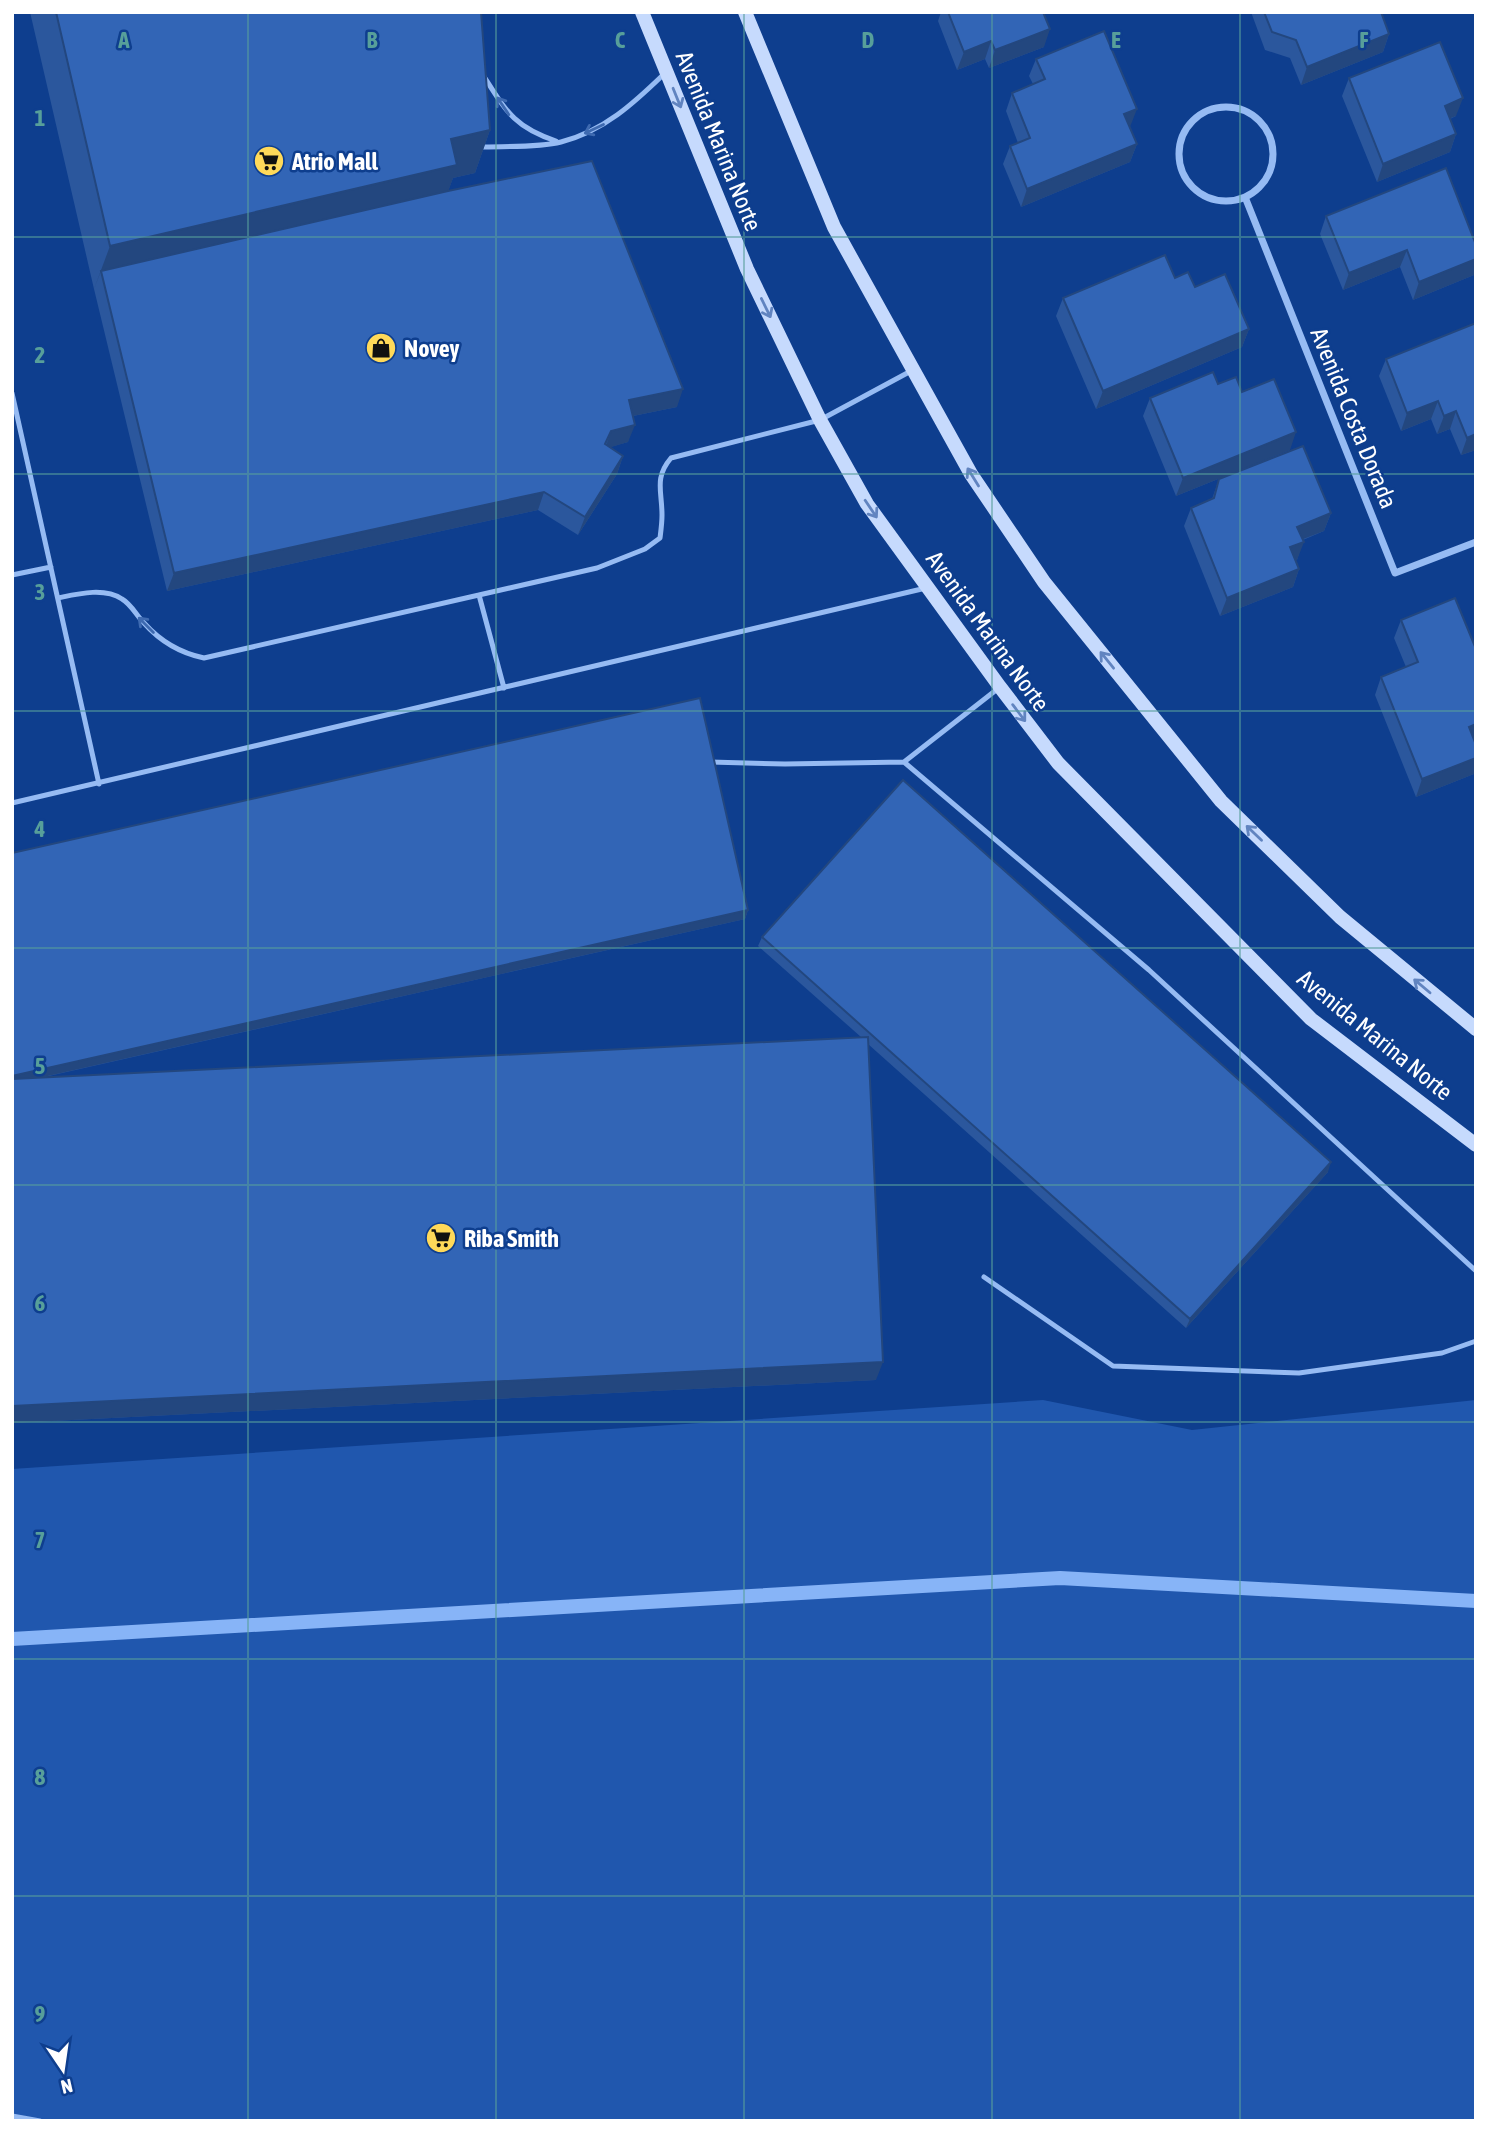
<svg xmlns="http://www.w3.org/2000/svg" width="1488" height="2133" font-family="'Asap Condensed',sans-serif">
<rect width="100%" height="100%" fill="#0e3e8e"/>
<!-- green -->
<path fill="#2057ae" d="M1043,1400L1192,1430L1476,1400V2121H40L12,2116V1469Z"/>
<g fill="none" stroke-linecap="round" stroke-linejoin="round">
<!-- stream -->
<path stroke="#87b4f7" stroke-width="14" d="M12,1639L1060,1578L1476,1601"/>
<!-- lane -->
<path stroke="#96bbf3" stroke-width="5" d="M483,75C506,111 514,127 556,141
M480,147C504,146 538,148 561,142C604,131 634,103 664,74
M12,393L99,784
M12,575L51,567
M479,595L504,688
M58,598C77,594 104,587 122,599C131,604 137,616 144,623C160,641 180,653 204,658L597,568L645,549L660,538C661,530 662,523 662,515C662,491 654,478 671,458L820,420L911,371
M710,762L785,764L904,762L1149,970L1476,1271
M904,762L1000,687
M12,803L926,588
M984,1277L1113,1366L1299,1373L1442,1353L1476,1341
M12,2116L40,2121"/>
<!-- street -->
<path stroke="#96bbf3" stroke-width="7" d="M1179 154a47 47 0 1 1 94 0a47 47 0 1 1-94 0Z
M1245,197L1395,573L1476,542"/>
<!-- secondary -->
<path stroke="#c6dafd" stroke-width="14" d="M642,12L747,269L820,420L867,504L1000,687L1058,763L1311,1019L1476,1145
M745,12L834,227L971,474L1044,582L1221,801L1340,917L1476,1029"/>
</g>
<!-- wall -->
<path fill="#2b579d" d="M30,12H481L490,130L475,173L453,178L448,191L677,407L633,416L628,442L610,447L623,456L617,474L578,535L538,510L167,591L94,289Z
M941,12H1043L1044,47L989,68L985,59L957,70L938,21Z
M1251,12H1381L1389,34L1383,52L1301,85L1290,58L1265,50Z
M1036,59L1130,127L1137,144L1130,162L1021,207L1003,164L1010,146L1018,143L1006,111L1012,93L1033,84L1029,76Z
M1349,78L1456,116L1450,119L1456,134L1450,152L1377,182L1342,96Z
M1326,216L1476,245V270L1474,275L1413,300L1400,267L1343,290L1320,234Z
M1175,278L1195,287L1249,329L1242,347L1096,409L1056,316L1063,298Z
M1476,323V450L1461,455L1450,429L1437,434L1431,419L1401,431L1379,376L1386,359Z
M1218,384L1242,392L1290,450L1176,496L1143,416L1150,398Z
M1219,479L1331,513L1324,531L1303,540L1297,560H1296L1299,569L1293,587L1220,616L1184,526L1191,508L1212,499Z
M1401,620L1473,643L1476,636V739L1474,740L1476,745V768L1474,774L1416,797L1375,695L1381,677L1406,667L1394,638Z
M12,853L748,910L745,919L40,1078L861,1037L758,946L762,937L1328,1172L1186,1328L868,1044L876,1380L12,1423Z"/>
<!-- shaded-wall -->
<path fill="#23477f" d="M1050,29L1044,47L989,68L995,50Z
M1389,34L1383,52L1301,85L1307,67Z
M991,41L985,59L957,70L964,52Z
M1463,98L1456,116L1438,123L1445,106Z
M1137,109L1130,127L1117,132L1124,114Z
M490,130L475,173L453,178L442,209L101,271L94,289L110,246L451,139Z
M1456,134L1450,152L1377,182L1383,164Z
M1137,144L1130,162L1021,207L1027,189Z
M1407,250L1400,267L1343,290L1349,273Z
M1476,259V270L1474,275L1413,300L1419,282Z
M1249,329L1242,347L1096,409L1103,391Z
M683,389L677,407L623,418L629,400Z
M1438,401L1431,419L1401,431L1407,413Z
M1456,411L1450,429L1437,434L1444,416Z
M635,425L628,442L605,449L611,431Z
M1296,432L1290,450L1176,496L1183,478Z
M1476,434V450L1461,455L1467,438Z
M623,456L617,474L578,535L585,517Z
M544,492L538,510L167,591L174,573Z
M1331,513L1324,531L1290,544L1297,527Z
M1304,542L1297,560L1284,565L1290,547Z
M1299,569L1293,587L1220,616L1227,598Z
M1476,724V739L1462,745L1469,727Z
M1476,758V768L1474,774L1416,797L1422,779Z
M748,910L745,919L12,1084V1076Z
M1331,1162L1328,1172L1186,1328L1190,1319Z
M883,1362L876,1380L12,1423V1406Z"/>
<!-- building -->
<path fill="#3265b6" stroke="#23477f" stroke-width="2" d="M56,12H481L490,130L451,139L457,165L110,246Z
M948,12H1043L1050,29L995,50L991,41L964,52Z
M1264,12H1381L1389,34L1307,67L1296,40L1272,32Z
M1104,31L1137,109L1124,114L1137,144L1027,189L1010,146L1030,138L1012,93L1045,79L1036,59Z
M1440,42L1463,98L1445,106L1456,134L1383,164L1349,78Z
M592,161L683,389L629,400L635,425L611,431L605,444L623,456L585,517L544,492L174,573L101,271L448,191Z
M1446,168L1476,245V259L1419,282L1407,250L1349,273L1326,216Z
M1165,255L1175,278L1188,272L1195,287L1225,274L1249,329L1103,391L1063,298Z
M1476,323V434L1467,438L1456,411L1444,416L1438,401L1407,413L1386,359Z
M1213,372L1218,384L1236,377L1242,392L1274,379L1296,432L1183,478L1150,398Z
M1303,446L1331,513L1297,527L1304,542L1290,547L1299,569L1227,598L1191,508L1214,498L1219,479Z
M1455,598L1476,649V724L1469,727L1476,745V758L1422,779L1381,677L1418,662L1401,620Z
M700,698L748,910L12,1076V853Z
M903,780L1331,1162L1190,1319L762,937Z
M868,1037L883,1362L12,1406V1079Z"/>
<!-- one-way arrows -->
<defs><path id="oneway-shaft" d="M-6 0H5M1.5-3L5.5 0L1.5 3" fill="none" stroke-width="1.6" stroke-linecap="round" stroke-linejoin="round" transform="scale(1.75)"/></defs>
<g stroke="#6184c0">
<use href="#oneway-shaft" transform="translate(677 98) rotate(68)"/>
<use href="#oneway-shaft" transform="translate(766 308) rotate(64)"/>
<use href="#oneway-shaft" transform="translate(973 477) rotate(-122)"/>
<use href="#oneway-shaft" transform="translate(871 509) rotate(56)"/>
<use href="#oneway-shaft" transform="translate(1107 660) rotate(-129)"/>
<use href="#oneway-shaft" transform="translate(1019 713) rotate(53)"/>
<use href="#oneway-shaft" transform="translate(1254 833) rotate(-136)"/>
<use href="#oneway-shaft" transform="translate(1422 986) rotate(-140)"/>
</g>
<g stroke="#3e6ab1">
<use href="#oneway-shaft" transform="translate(503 106) rotate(-124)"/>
<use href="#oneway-shaft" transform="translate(594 129) rotate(155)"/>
<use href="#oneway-shaft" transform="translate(146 625) rotate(-135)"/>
</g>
<!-- grid -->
<path fill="none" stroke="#579f9a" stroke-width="2" stroke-opacity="0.55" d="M248,12V2121M496,12V2121M744,12V2121M992,12V2121M1240,12V2121M12,237H1476M12,474H1476M12,711H1476M12,948H1476M12,1185H1476M12,1422H1476M12,1659H1476M12,1896H1476"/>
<!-- icons -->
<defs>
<g id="supermarket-disc" transform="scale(1.575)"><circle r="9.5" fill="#ffd959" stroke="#0e3e8e"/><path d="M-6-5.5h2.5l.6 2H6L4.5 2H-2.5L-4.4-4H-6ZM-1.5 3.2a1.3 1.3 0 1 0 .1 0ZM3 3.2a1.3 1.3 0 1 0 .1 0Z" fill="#111"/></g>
<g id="shop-disc" transform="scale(1.575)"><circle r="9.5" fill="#ffd959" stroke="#0e3e8e"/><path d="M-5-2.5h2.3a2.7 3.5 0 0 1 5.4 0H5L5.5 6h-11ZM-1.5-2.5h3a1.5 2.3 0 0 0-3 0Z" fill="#111"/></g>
</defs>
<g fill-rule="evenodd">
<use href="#supermarket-disc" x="269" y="161"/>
<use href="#shop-disc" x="381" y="348"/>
<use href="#supermarket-disc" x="441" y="1238"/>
</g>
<g text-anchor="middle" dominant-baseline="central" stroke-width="5" stroke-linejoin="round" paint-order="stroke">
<!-- street labels -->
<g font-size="24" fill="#fff" stroke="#0e3e8e">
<text transform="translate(719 141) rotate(68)">Avenida Marina Norte</text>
<text transform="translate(1354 418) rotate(68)">Avenida Costa Dorada</text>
<text transform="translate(988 631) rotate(54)">Avenida Marina Norte</text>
<text transform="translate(1375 1035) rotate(39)">Avenida Marina Norte</text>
</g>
<!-- poi labels -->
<g font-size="24" font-weight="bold" fill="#fff" stroke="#0e3e8e" text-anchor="start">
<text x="292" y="161">Atrio Mall</text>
<text x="404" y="348">Novey</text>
<text x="464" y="1238">Riba Smith</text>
</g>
</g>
<g font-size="23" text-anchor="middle" font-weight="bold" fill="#579f9a" stroke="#0e3e8e" stroke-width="5" stroke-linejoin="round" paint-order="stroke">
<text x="124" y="48">A</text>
<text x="372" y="48">B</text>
<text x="620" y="48">C</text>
<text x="868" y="48">D</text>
<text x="1116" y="48">E</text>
<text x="1364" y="48">F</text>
<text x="40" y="126">1</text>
<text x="40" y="363">2</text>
<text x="40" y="600">3</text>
<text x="40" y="837">4</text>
<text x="40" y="1074">5</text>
<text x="40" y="1311">6</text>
<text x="40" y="1548">7</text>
<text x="40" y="1785">8</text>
<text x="40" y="2022">9</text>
</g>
<!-- border -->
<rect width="1488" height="2133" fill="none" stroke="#ffffff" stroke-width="28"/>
<!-- north arrow -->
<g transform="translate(63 2070) rotate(167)" stroke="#0e3e8e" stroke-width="5" paint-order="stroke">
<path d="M0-5L12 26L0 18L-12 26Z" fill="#ffffff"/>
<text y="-10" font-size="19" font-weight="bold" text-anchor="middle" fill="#ffffff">N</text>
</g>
</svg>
